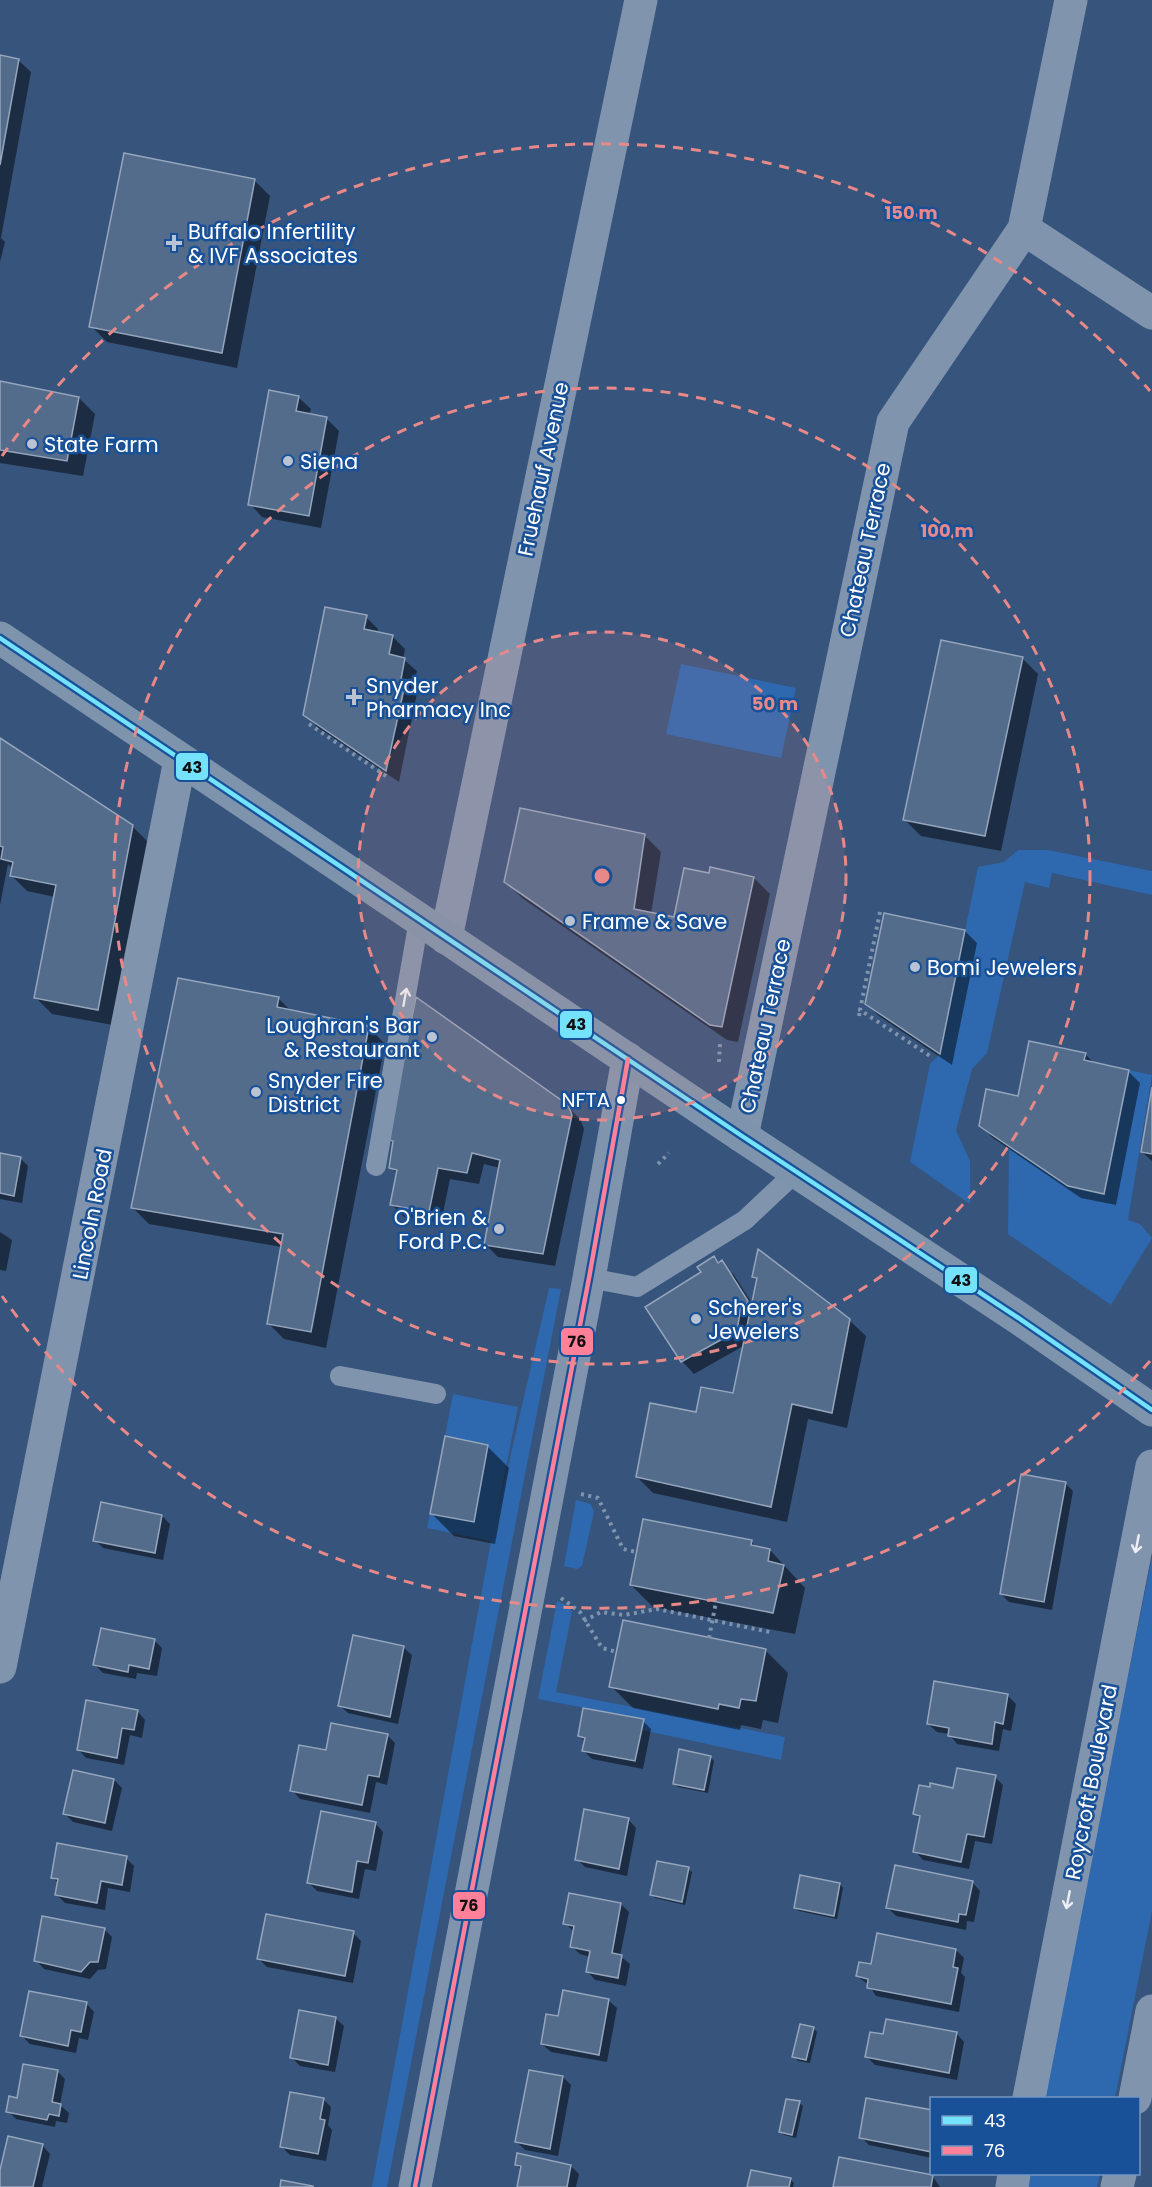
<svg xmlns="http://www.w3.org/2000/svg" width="1152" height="2187" font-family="Poppins,sans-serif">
<rect width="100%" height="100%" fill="#36547c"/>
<!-- green -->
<path fill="#2e68af" d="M681,664L796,688L781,758L666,734Z
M1018,850H1048L1152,871V895L1052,873L1049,888L1025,882L987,1053L972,1069L956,1130L970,1161V1204L910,1162L930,1064L940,1054L978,867L1004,862Z
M1129,1070L1152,1075L1128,1220L1140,1224L1152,1238L1111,1305L1008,1234L1009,1146L1068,1186L1104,1193Z
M549,1288L561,1289L387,2187H372L491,1541L427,1528L430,1514L474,1522L488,1445L445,1436L453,1394L518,1407L495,1523Z
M576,1500L591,1504L594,1512L582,1566L577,1569L564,1566Z
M1152,1557V1911L1115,2098H1043Z
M557,1601L568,1606L572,1612L556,1692L785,1737L781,1760L642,1730L643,1719L538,1699Z
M1028,2174H1100L1097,2187H1026Z"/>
<!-- shadow -->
<path fill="#0007" fill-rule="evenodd" d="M0,57L18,60L31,72L1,238L5,242L0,262Z
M254,180L270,196L237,368L107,342L91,326Z
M0,383L79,398L95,414L83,476L0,463Z
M298,397L311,409L309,415L327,419L339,431L321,528L262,517L250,504Z
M366,617L378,629L377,633L393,637L405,649L403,659L417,671L413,689L417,693L399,782L317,727L305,714Z
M1022,658L1038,674L1001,851L921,836L905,820Z
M0,740L132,826L148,842L113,1025L52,1014L36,998L55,897L27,891L11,875L13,869L8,864L0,905Z
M645,836L661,852L651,914L675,919L710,875L754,878L770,894L738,1042L727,1040L522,898L506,882Z
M965,931L977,943L952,1065L879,1016L867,1004Z
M278,998L291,1011L369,1028L385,1044L326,1348L284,1339L268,1323L282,1247L149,1224L133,1208Z
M1085,1054L1095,1064L1128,1071L1140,1083L1116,1205L1081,1198L993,1138L980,1125Z
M1152,1101V1161L1142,1152Z
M567,1106L580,1119L584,1129L555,1266L498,1257L486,1245L500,1168L484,1164L479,1184L450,1179L441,1223L404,1217L391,1204L398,1174L390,1167L394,1145L389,1140ZM404,1206L436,1212V1215L404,1209Z
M0,1155L20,1158L28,1166L22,1203L0,1199Z
M0,1232L12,1240L6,1271L0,1270Z
M714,1258L734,1275L753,1305L758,1281L754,1276L849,1320L866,1336L847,1428L808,1419L787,1522L653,1493L637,1477L697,1414L734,1395L745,1345L694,1374L682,1361L703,1273Z
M487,1446L509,1468L495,1544L454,1536L431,1513Z
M1065,1483L1073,1491L1052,1610L1009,1602L1001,1594Z
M162,1516L170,1524L163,1560L103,1548L95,1540Z
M751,1541L757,1548L770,1550L805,1588L795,1634L653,1607L631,1585Z
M154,1640L162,1648L157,1676L137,1673L136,1679L103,1673L95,1665Z
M403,1647L412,1655L398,1724L348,1713L339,1705Z
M766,1651L788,1673L778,1723L763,1720L761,1729L741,1725L740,1730L633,1708L611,1686Z
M936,1683L1008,1696L1016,1704L1011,1731L1003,1729L999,1751L957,1744L949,1734L937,1732L928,1724Z
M137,1711L145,1720L142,1738L130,1735L124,1765L86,1758L78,1749Z
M643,1721L651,1729L643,1769L592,1759L584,1751L586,1742L579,1736Z
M387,1735L395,1743L387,1785L376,1782L370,1813L300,1799L292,1790L327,1752Z
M710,1757L714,1761L708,1793L678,1787L674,1783Z
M995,1777L1003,1785L992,1844L975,1841L969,1869L923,1860L915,1851L921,1820L915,1814L954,1790Z
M114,1780L122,1788L112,1831L73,1822L65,1814Z
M628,1819L636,1828L627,1876L585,1867L577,1859Z
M375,1823L383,1832L376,1871L365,1869L359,1899L317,1891L309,1883Z
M126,1858L134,1866L130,1892L108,1888L105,1910L65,1903L57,1895L59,1884L52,1877Z
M688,1869L692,1872L685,1905L655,1898L652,1895Z
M801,1877L840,1884L843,1888L837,1919L799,1911L795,1908Z
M972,1882L980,1891L974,1922L967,1921L966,1930L896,1916L888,1908Z
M621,1904L629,1912L620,1956L630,1964L626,1986L595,1980L587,1971L590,1957L580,1954L571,1946L574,1932L565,1923Z
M104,1929L112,1937L106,1969L98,1970L90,1979L44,1969L36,1960Z
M353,1933L361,1941L353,1983L267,1967L259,1959Z
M956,1950L964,1958L961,1973L965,1977L959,2012L876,1996L869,1985L857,1976L873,1966Z
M608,2000L617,2008L607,2062L551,2052L542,2044L560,2018Z
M86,2003L94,2012L88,2040L79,2038L76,2053L30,2044L21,2035Z
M335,2018L344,2026L335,2072L300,2066L292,2058Z
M813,2028L817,2032L810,2063L798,2061L794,2057Z
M956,2033L964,2042L957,2080L875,2065L867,2057L884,2036Z
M57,2071L65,2079L60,2105L69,2113L67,2123L56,2121L55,2127L16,2119L8,2111L18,2099Z
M563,2077L571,2085L558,2156L525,2150L517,2142Z
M323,2099L331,2107L328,2125L332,2130L326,2161L290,2155L282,2147Z
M799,2103L803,2106L796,2138L784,2135L780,2132Z
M932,2112V2158L869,2145L861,2137Z
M42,2145L50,2154L42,2187H0V2172Z
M516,2165L571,2166L579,2174L576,2187H518L522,2170Z
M933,2177L940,2187H834Z
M790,2179L794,2183L793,2187H749Z"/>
<!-- building -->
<path fill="#536c8b" stroke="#95a5bc" stroke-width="1.5" d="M0,55L19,59L0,165Z
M124,153L255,179L222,353L89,327Z
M0,381L79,397L67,461L0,450Z
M269,390L299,396L296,411L327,417L309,516L248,505Z
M325,607L367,615L364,629L393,635L389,654L405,658L401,679L406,680L386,771L303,715Z
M941,640L1023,657L985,836L903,820Z
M0,738L133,825L98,1010L34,998L56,885L10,876L13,862L1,859L3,847L0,846Z
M520,808L645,834L634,909L674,917L684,868L709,873L710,867L754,877L722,1027L710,1025L504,882Z
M884,913L965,930L940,1054L865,1004Z
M178,978L279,997L277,1007L369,1026L311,1332L267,1324L283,1234L131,1208Z
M416,997L568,1105L572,1115L543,1254L484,1245L500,1160L472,1153L467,1173L438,1168L429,1212L390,1205L397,1170L389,1168L393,1141L387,1140Z
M1029,1041L1086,1053L1084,1060L1129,1070L1104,1194L1068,1186L979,1126L986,1089L1018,1096Z
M1152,1087V1154L1141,1152Z
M0,1153L21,1157L14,1196L0,1193Z
M758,1249L850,1319L832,1413L792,1404L771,1507L636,1477L650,1403L696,1412L701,1387L733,1393L757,1278L752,1277Z
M714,1256L718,1263L722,1260L748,1301L745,1307H741L737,1331L681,1362L645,1307L701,1272L697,1267Z
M445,1436L488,1445L474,1522L430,1514Z
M1021,1474L1066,1482L1044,1602L1000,1594Z
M101,1502L162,1515L155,1553L93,1541Z
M643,1519L752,1540L751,1545L770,1549L768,1561L784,1565L773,1613L630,1585Z
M623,1620L766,1649L756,1701L741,1699L739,1708L719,1704L718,1709L609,1687Z
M101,1628L155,1639L149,1669L129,1665L128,1672L93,1665Z
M353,1635L404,1646L390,1717L338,1706Z
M934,1681L1008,1694L1003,1724L995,1722L992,1744L948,1736L949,1728L927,1724Z
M86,1700L138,1710L134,1730L122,1728L117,1758L77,1750Z
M583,1708L644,1719L635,1761L582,1751L585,1738L578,1736Z
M331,1723L388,1734L379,1777L368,1775L362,1805L290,1791L299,1745L326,1750Z
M679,1749L711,1756L704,1790L673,1784Z
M957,1768L996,1775L984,1837L967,1834L961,1862L913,1852L920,1816L913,1814L919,1785L930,1787V1783L953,1788Z
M73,1770L114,1779L105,1823L63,1814Z
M584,1809L629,1818L619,1869L575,1860Z
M321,1811L376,1822L368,1863L357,1861L352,1892L307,1883Z
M57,1843L127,1856L122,1885L101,1881L97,1903L55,1895L58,1879L51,1878Z
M657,1861L689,1867L682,1902L650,1895Z
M895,1865L973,1881L966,1915L959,1914L958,1922L886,1908Z
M800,1875L840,1883L834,1916L794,1908Z
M569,1893L621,1903L612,1953L622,1955L618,1978L586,1972L590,1951L570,1947L574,1926L563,1924Z
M266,1914L354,1931L345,1976L257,1959Z
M42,1916L105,1928L98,1962H90L81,1972L34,1961Z
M877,1933L956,1949L953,1967L958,1968L951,2004L867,1988L868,1979L856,1976L859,1962L871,1964Z
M563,1990L609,1999L599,2055L541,2044L546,2014L558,2016Z
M29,1991L87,2002L81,2032L71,2030L68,2046L20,2036Z
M299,2010L336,2017L328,2065L290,2058Z
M886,2019L957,2032L949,2073L865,2057L870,2032L883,2034Z
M800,2024L814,2027L806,2060L792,2057Z
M23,2064L58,2070L52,2102L61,2104L59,2116L49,2114L47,2120L6,2112L9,2096L17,2098Z
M529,2070L563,2076L550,2149L515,2142Z
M290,2092L324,2098L320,2119L325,2120L318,2154L280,2147Z
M866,2098L932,2110V2152L859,2138Z
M786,2099L800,2101L792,2135L779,2132Z
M8,2136L43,2144L33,2187H0V2170Z
M517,2153L571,2165L567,2187H517L521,2166L515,2165Z
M839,2157L933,2175L931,2187H833Z
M751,2170L791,2178L789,2187H747Z
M281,2180L313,2186V2187H280Z"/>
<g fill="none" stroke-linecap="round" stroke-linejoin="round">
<!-- path -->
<path stroke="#8194ae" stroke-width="4" stroke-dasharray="3 4.5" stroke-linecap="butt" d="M309,724L386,776
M880,912L860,1010L930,1056
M859,1016L860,1010
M719,1062L720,1044
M658,1164L669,1153
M581,1494L598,1498L623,1549L636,1552
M561,1598L580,1612L602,1648L617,1652
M584,1621L601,1612L624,1615L657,1609L770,1632
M709,1638L716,1602"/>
<!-- lane -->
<path stroke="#8194ae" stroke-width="20" d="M376,1166L419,920
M589,1278L637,1287L745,1220L797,1171
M340,1376L436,1394"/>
<!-- street -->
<path stroke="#8194ae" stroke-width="33" d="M1024,229L1152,313
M446,938L641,0
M742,1136L893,422L1024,229L1071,0
M0,1667L180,760
M1029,2098L1152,1466
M1135,2098L1152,2011
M415,2187L589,1278L628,1059
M1012,2187L1014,2174
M1117,2187L1120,2174"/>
<!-- primary -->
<path stroke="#7e93ac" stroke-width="33" d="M0,638L742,1136L1017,1317L1152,1410"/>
<!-- bus-1 casing -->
<g stroke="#195199" stroke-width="9">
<path id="bus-1" d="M0,638L742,1136L1017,1317L1152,1410"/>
</g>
<!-- bus-2 casing -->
<g stroke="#195199" stroke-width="9">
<path id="bus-2" d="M415,2187L589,1278L628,1059"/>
</g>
<!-- bus-1 -->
<use href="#bus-1" stroke="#73e2fa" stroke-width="4.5"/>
<!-- bus-2 -->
<use href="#bus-2" stroke="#ff8098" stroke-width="4.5"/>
</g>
<!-- one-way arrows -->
<defs><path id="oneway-shaft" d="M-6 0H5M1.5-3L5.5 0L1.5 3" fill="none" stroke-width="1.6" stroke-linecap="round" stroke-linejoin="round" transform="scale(1.5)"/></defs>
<g stroke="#eceff3">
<use href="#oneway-shaft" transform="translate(405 997) rotate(-80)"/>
<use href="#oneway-shaft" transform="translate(1137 1544) rotate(101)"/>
<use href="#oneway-shaft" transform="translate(1068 1900) rotate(101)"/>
</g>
<!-- distance rings -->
<circle cx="602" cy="876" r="244" fill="#e88989" fill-opacity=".12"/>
<g fill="none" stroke="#e88989" stroke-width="3" stroke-dasharray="10 8">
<circle cx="602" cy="876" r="244"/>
<circle cx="602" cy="876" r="488"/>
<path d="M1150 1361A732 732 0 0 1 2 1296M2 456A732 732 0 0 1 1150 391"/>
</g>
<!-- markers -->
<g fill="#b9c3d1" stroke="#195199" stroke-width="2">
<path d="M171 234h6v6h6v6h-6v6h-6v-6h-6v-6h6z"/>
<circle cx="32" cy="444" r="6"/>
<circle cx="288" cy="461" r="6"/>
<path d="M351 688h6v6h6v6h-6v6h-6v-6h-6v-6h6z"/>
<circle cx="570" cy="921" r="6"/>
<circle cx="915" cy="967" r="6"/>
<circle cx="432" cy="1037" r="6"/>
<circle cx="256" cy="1092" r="6"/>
<circle cx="499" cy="1229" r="6"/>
<circle cx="696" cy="1319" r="6"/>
</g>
<circle fill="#fff" stroke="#195199" stroke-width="2" cx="621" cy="1100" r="5"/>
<g text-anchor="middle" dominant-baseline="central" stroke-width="5" stroke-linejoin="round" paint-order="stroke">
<!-- bus labels -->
<g font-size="20" fill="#fff" stroke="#195199" text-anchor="end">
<text x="610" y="1100">NFTA</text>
</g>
<!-- poi labels -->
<g font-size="21" fill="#fff" stroke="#195199" text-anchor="start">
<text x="188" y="231">Buffalo Infertility<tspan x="188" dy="24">&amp; IVF Associates</tspan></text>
<text x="44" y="444">State Farm</text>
<text x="300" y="461">Siena</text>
<text x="366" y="685">Snyder<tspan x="366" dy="24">Pharmacy Inc</tspan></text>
<text x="582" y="921">Frame &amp; Save</text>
<text x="927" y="967">Bomi Jewelers</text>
<text x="420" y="1025" text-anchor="end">Loughran's Bar<tspan x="420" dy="24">&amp; Restaurant</tspan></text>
<text x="268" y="1080">Snyder Fire<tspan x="268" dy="24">District</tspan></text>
<text x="487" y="1217" text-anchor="end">O'Brien &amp;<tspan x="487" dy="24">Ford P.C.</tspan></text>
<text x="708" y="1307">Scherer's<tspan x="708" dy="24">Jewelers</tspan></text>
</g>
<!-- street labels -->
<g font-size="21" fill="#fff" stroke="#195199">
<text transform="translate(543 469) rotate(-78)">Fruehauf Avenue</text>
<text transform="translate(865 550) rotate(-78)">Chateau Terrace</text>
<text transform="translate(765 1026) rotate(-78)">Chateau Terrace</text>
<text transform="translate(92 1214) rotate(-79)">Lincoln Road</text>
<text transform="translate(1091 1782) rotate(-79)">Roycroft Boulevard</text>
</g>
</g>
<circle cx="602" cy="876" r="9" fill="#e88989" stroke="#195199" stroke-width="3"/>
<g font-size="18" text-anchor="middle" font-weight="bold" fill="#e88989" stroke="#195199" stroke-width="5" stroke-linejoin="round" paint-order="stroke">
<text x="911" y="219">150 m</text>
<text x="947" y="537">100 m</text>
<text x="775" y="710">50 m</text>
</g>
<g stroke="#195199" stroke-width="2">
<rect x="175" y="752" width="34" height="29" rx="6" fill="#73e2fa"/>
<rect x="559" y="1010" width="34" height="29" rx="6" fill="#73e2fa"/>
<rect x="944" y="1266" width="34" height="28" rx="6" fill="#73e2fa"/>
<rect x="560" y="1327" width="34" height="29" rx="6" fill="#ff8098"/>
<rect x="452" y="1891" width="34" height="29" rx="6" fill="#ff8098"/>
</g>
<g font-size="16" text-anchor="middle" font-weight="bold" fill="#111">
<text x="192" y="773">43</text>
<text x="576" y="1030">43</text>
<text x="961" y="1286">43</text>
<text x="577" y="1347">76</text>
<text x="469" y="1911">76</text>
</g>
<!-- legend -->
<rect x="930" y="2097" width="210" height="78" fill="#195199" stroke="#7597c2" stroke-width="1.5"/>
<rect x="942" y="2116" width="30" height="9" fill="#73e2fa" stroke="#7597c2" stroke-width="1.5"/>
<text x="984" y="2127" font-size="18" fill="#ffffff">43</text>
<rect x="942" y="2146" width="30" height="9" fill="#ff8098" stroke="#7597c2" stroke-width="1.5"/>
<text x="984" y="2157" font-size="18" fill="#ffffff">76</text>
</svg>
